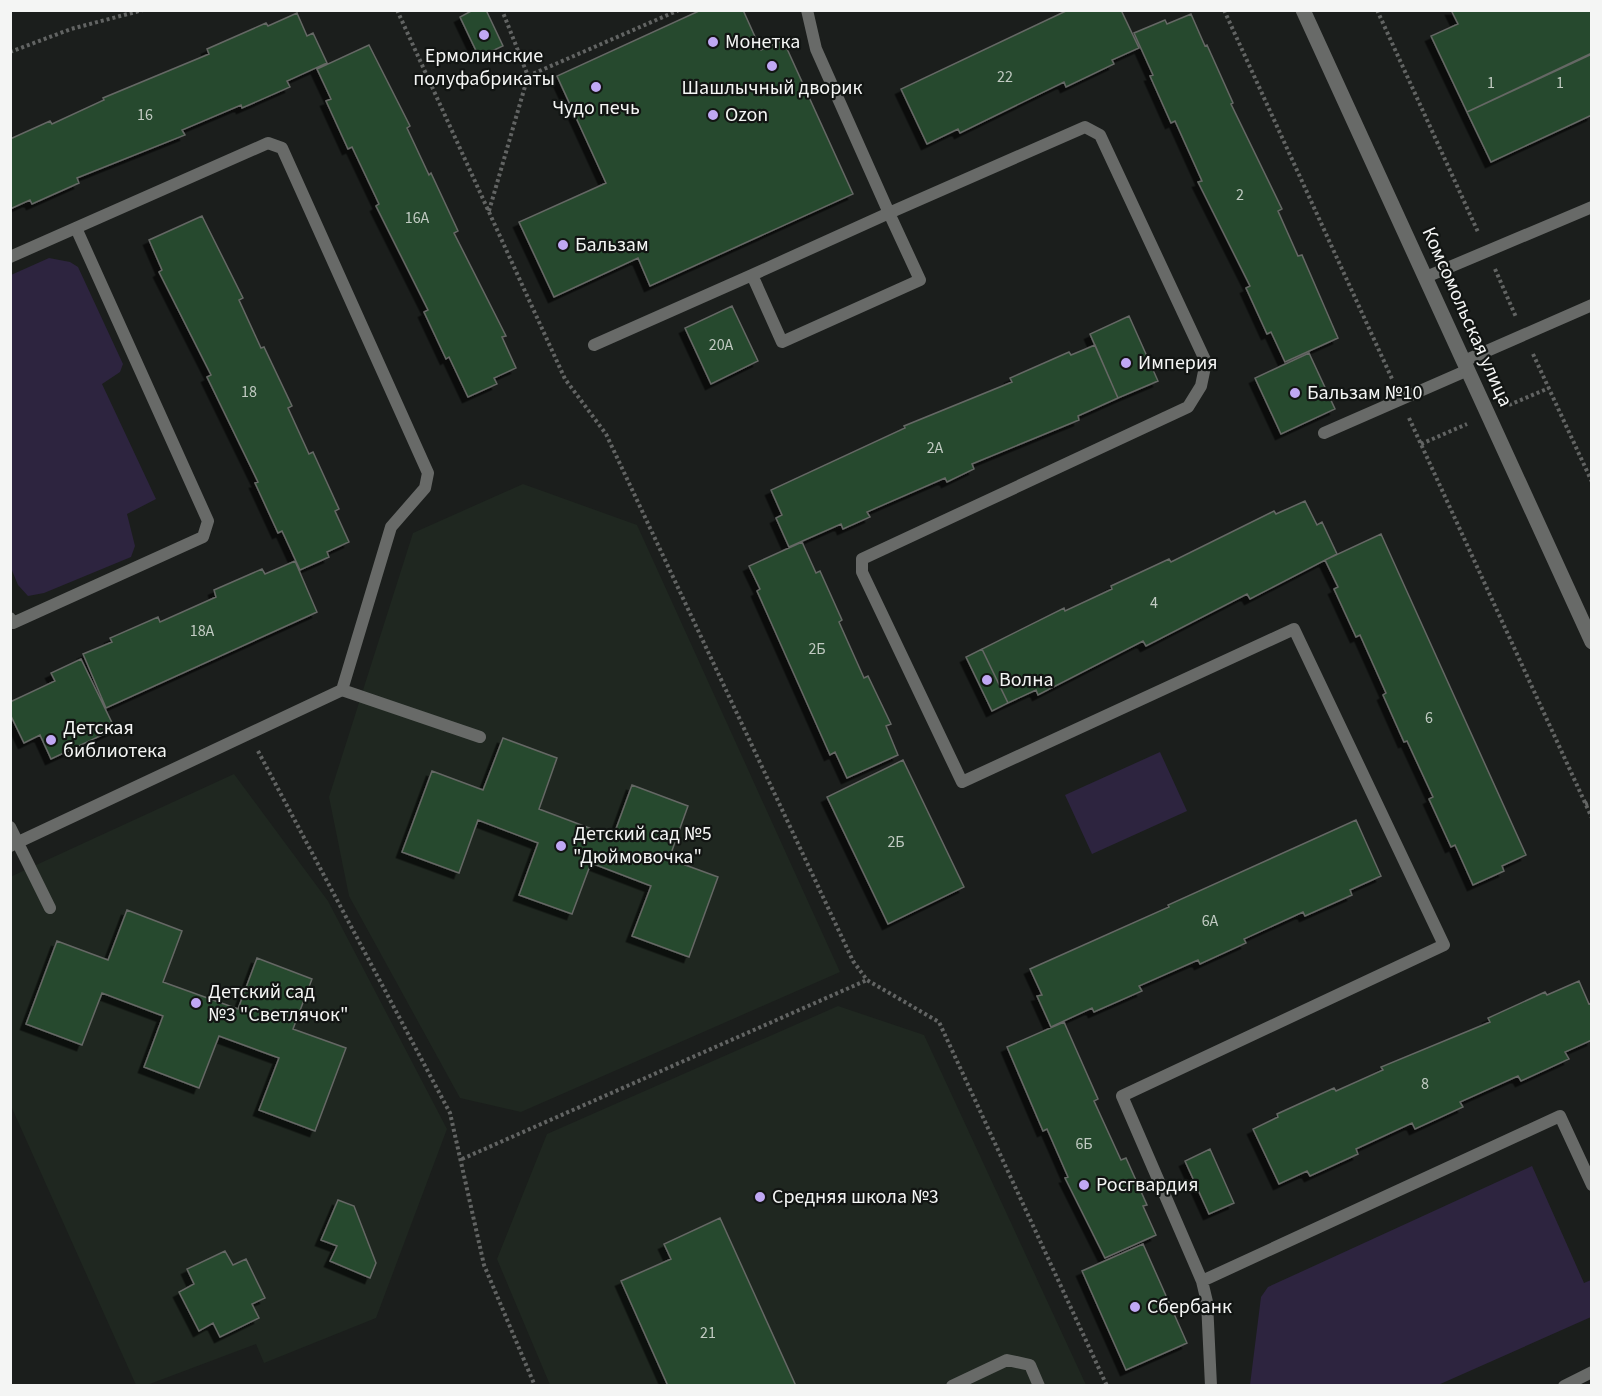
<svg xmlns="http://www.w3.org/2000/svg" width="1602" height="1396" font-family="'Source Sans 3',sans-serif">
<defs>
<filter id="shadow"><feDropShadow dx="-5.5" dy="5.5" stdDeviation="0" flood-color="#0009"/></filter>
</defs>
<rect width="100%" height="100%" fill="#1b1e1c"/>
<!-- built -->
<path fill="#1f2720" d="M523,484L637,525L840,972L521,1112L460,1098L349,896L329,797L413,533Z
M234,774L328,901L447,1129L376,1318L264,1363L256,1344L147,1385H136L11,1106L10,877Z
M838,1006L924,1035L1086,1385H550L497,1259L547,1134Z"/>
<!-- green -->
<path fill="#2d243f" d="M49,258L70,262L78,267L123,364L120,372L102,384L156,499L127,514L135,546L131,557L44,593L28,596L18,585L11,568V275Z
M1160,752L1187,811L1092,854L1065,795Z
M1532,1166L1584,1283L1591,1280V1317L1438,1385H1250L1261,1297L1268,1287Z"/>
<!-- building -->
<path fill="#28492e" stroke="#656865" stroke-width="1.5" filter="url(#shadow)" d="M473,10H486L503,46L479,57L460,17Z
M701,10H743L761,50L783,40L853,194L650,286L638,258L554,297L519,222L606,183L557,76Z
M1068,10H1121L1139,48L1112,60L1114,64L1066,87L1064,82L960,133L958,129L927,144L901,89Z
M1451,10H1592V53L1467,112L1431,36L1458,24Z
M297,13L307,36L313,33L327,63L287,81L290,87L242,108L241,105L182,130L185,135L77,178L79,183L32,204L30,200L10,209V139L50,121L52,124L104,100L103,98L209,54L207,49L266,23L268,26Z
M1191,14L1205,46L1207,45L1233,103L1231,104L1282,209L1278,211L1298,256L1302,255L1338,338L1285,362L1271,332L1267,334L1246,288L1250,286L1198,182L1202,181L1175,121L1171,123L1150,76L1153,75L1134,33L1165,20L1167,24Z
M369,45L410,126L407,128L429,175L431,173L458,231L454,233L506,336L502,337L516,368L494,378L497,384L468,397L449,357L446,359L424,312L428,310L376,206L379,204L352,147L348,149L326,101L331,99L317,69Z
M1592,54V115L1491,162L1467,112Z
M202,216L243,298L239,300L261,348L264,347L292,406L288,408L309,454L313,452L339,509L335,511L349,542L327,552L329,557L300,570L282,531L278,533L255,483L258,482L207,377L211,375L159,272L162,270L149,240Z
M732,306L758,361L711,384L685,328Z
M1129,316L1158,381L1118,398L1090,334Z
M1095,345L1118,398L1078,416L1079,420L972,464L974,469L947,482L945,478L867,512L870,517L843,529L841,524L789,547L776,518L782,515L771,490L905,428L904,426L1012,382L1010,378L1069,352L1071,355Z
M1309,353L1335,409L1281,434L1255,378Z
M1305,501L1317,525L1322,522L1337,554L1250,599L1247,594L1146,646L1143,641L1038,695L1036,690L1008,703L982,649L1064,608L1065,611L1112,589L1111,586L1169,559L1171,562L1274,511L1276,514Z
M1381,534L1526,855L1502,866L1504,871L1473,885L1455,845L1451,847L1429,799L1433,797L1407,741L1404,742L1383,695L1386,693L1360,635L1356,637L1334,589L1338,587L1325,560Z
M802,542L816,573L820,571L842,620L839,622L864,678L868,676L891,724L886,726L898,755L847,778L835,752L830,755L757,591L760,589L749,566Z
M295,561L317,612L106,708L83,654L112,642L110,638L158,617L160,622L216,597L214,590L262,569L265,574Z
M982,649L1008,703L992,711L966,657Z
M81,659L115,729L51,759L40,735L24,743L10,714V702L55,681L51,673Z
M503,738L557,758L539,809L613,837L632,785L688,806L669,859L718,877L689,957L632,936L651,886L591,863L572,914L519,895L538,843L478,820L459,873L402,852L432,771L483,790Z
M903,760L964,887L888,924L827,797Z
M1356,820L1381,876L1350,890L1352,895L1305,916L1303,912L1244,939L1246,943L1200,964L1198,960L1139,986L1142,991L1094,1012L1092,1008L1051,1027L1037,996L1042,995L1030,969L1169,907L1168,905Z
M127,910L182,931L163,982L238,1009L257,958L312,979L293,1029L346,1048L315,1131L259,1110L279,1058L219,1036L199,1088L144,1067L163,1016L102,993L82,1045L26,1024L57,941L108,960Z
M1579,981L1589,1004L1592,1003V1040L1565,1052L1569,1059L1521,1081L1518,1076L1460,1102L1463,1107L1415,1129L1412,1123L1356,1149L1358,1154L1310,1176L1307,1171L1279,1184L1253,1129L1278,1117L1277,1114L1334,1088L1336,1091L1383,1070L1381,1067L1490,1022L1488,1018L1545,992L1547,995Z
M1064,1022L1098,1099L1094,1101L1121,1160L1126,1158L1147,1205L1143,1206L1156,1235L1105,1258L1065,1178L1068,1177L1047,1129L1043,1131L1007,1047Z
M1210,1149L1234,1203L1209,1214L1185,1161Z
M338,1200L354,1206L376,1263L370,1278L330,1261L337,1246L321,1240Z
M720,1218L796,1386H668L621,1281L671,1259L664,1244Z
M1143,1244L1187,1343L1126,1370L1082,1271Z
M225,1251L233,1265L246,1259L265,1298L252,1304L259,1318L220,1337L213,1323L199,1331L179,1292L194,1284L187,1269Z"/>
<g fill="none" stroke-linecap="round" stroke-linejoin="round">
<!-- path -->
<path stroke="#626463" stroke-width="4" stroke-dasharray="3 3" stroke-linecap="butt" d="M397,10L565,379L606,434L853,961L867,980L939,1022L1107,1386
M1224,10L1393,381
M1377,10L1478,232
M10,52L71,29L143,10
M528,76L679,10
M489,211L528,76L502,10
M1495,269L1516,317
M1533,354L1592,482
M1509,405L1549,388
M1409,418L1592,818
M1421,444L1467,424
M258,751L450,1113L484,1265L535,1386
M1585,804L1592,801
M462,1159L867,980"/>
<!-- service -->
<path stroke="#686a68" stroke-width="12" d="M807,10L816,49L889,213L1085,127L1100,135L1206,362L1201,386L1188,407L862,559V572L962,782L1294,629L1444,945L1122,1096L1202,1281L1207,1302L1211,1386
M10,257L268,143L282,148L428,473L425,488L391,527L342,690
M1426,277L1592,207
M594,345L752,275L782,342L920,280L889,213L752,275
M1464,361L1592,305
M1324,433L1468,370
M10,618L13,623L203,537L208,521L76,228
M10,827L50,908
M10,846L342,690L480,737
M1202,1281L1560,1116L1592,1185
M952,1386L1007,1360L1030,1365L1039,1386
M1564,1386L1592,1372"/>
<!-- tertiary -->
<path stroke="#686a68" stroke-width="15" d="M1303,10L1592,642"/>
</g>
<!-- markers -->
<g fill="#c0a8f4" stroke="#121513" stroke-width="2">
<circle cx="484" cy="35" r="6"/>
<circle cx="713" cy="42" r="6"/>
<circle cx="772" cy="66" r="6"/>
<circle cx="596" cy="87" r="6"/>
<circle cx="713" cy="115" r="6"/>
<circle cx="563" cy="245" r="6"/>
<circle cx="1126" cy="363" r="6"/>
<circle cx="1295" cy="393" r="6"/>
<circle cx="987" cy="680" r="6"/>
<circle cx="51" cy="740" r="6"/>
<circle cx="561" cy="846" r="6"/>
<circle cx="196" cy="1003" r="6"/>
<circle cx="1084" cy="1185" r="6"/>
<circle cx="760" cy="1197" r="6"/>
<circle cx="1135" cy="1307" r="6"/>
</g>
<g text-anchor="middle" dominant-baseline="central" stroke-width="4.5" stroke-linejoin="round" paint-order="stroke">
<!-- number labels -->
<g font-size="16" fill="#c1cac2">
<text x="1005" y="77">22</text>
<text x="1491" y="83">1</text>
<text x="1560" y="83">1</text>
<text x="145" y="115">16</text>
<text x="1240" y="195">2</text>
<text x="417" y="218">16А</text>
<text x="721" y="345">20А</text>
<text x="249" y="392">18</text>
<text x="935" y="448">2А</text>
<text x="1154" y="603">4</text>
<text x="202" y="631">18А</text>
<text x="817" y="649">2Б</text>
<text x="1429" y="718">6</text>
<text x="896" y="842">2Б</text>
<text x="1210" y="921">6А</text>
<text x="1425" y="1084">8</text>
<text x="1084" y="1144">6Б</text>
<text x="708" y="1333">21</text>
</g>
<!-- poi labels -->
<g font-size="20" fill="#f4f5f4" stroke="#121513" text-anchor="start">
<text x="725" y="42">Монетка</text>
<text x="484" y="56" text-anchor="middle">Ермолинские<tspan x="484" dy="23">полуфабрикаты</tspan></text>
<text x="772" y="88" text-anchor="middle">Шашлычный дворик</text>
<text x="596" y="108" text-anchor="middle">Чудо печь</text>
<text x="725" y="115">Ozon</text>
<text x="575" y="245">Бальзам</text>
<text x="1138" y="363">Империя</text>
<text x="1307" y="393">Бальзам №10</text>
<text x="999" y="680">Волна</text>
<text x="63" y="728">Детская<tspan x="63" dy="23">библиотека</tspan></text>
<text x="573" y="834">Детский сад №5<tspan x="573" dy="23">"Дюймовочка"</tspan></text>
<text x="208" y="992">Детский сад<tspan x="208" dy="23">№3 "Светлячок"</tspan></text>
<text x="1096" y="1185">Росгвардия</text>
<text x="772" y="1197">Средняя школа №3</text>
<text x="1147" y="1307">Сбербанк</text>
</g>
<!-- street labels -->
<g font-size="20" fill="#f4f5f4" stroke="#121513">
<text transform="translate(1467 317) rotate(66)">Комсомольская улица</text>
</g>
</g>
<!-- border -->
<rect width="1602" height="1396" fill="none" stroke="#f4f5f4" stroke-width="24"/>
</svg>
